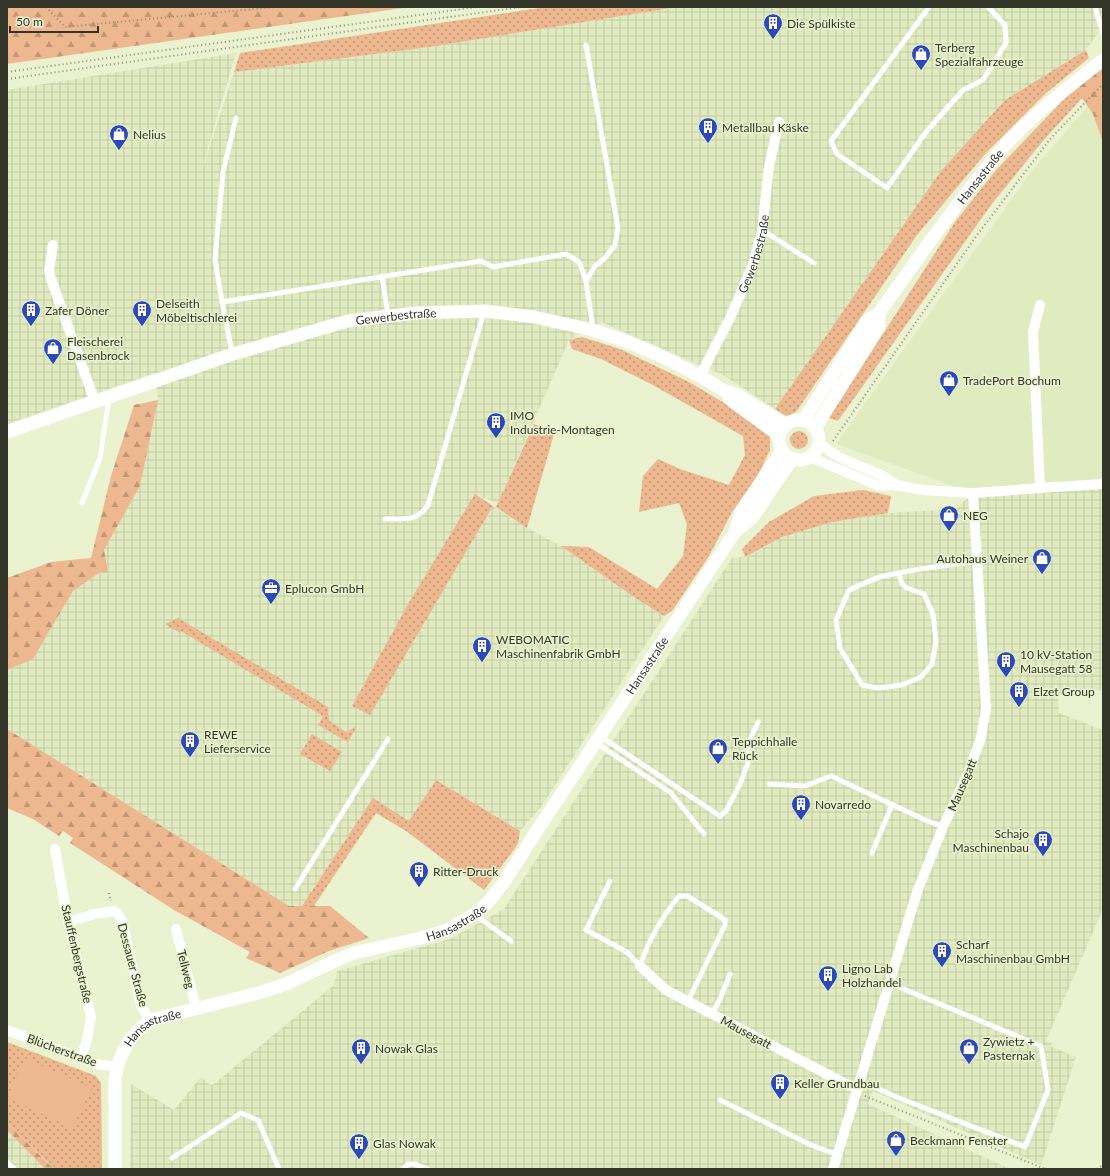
<svg xmlns="http://www.w3.org/2000/svg" width="1110" height="1176" font-family="Lato,sans-serif">
<defs>
<pattern id="industrial-grid" width="8" height="8" patternUnits="userSpaceOnUse"><rect width="8" height="8" fill="#e1ebc0"/><path d="M0 4h8M4 0v8" fill="none" stroke="#c2caa5"/></pattern>
<pattern id="grass-dots" width="8" height="8" patternUnits="userSpaceOnUse"><rect width="8" height="8" fill="#edb78f"/><path d="M2 2h.1M6 6h.1" fill="none" stroke="#c19675" stroke-width="1.8" stroke-linecap="round"/></pattern>
<pattern id="forest-firs" width="22" height="20" patternUnits="userSpaceOnUse"><rect width="22" height="20" fill="#edb78f"/><path d="M5 1l3.5 6h-7zM16 11l3.5 6h-7z" fill="#c19675"/></pattern>
</defs>
<rect width="100%" height="100%" fill="#eaf2cf"/>
<!-- built -->
<path fill="#e1ebc0" d="M1088,106L1093,114L1103,142V484L973,493L836,444L1034,168Z"/>
<!-- industrial -->
<path fill="url(#industrial-grid)" d="M677,7H1103V26L1086,50L1005,100L941,171L775,409L723,375L601,322L569,340L498,503L475,495L408,604L352,706L370,714L493,506L527,528L561,546L634,597L664,616L541,807L520,831L436,780L409,821L373,798L302,906H289L7,729V671L8,669L33,659L73,591L99,573L107,572L104,550L140,486L158,400L155,373L169,368L7,424V90L236,53L200,176L234,72L429,47Z
M1103,484V690L1058,695L1059,713L1103,730V909L1046,1041L1052,1043L1050,1046L1076,1057L1041,1165L873,1091L868,1104L1010,1169H130L131,1084L174,1110L201,1077L210,1085L214,1084L334,985L337,971L450,939L504,909L732,558L748,556L782,537L832,522L888,513L956,509L973,493Z
M7,1130L45,1169H7Z"/>
<!-- grass -->
<path fill="url(#grass-dots)" d="M546,7H677L429,47L234,72L240,53Z
M1086,50L1089,58L1045,94L985,154L917,235L796,412L786,416L775,409L941,171L1005,100Z
M1075,88L1082,98L1042,142L991,205L838,421L829,418L955,222L996,170Z
M582,337L620,349L689,382L746,416L770,435V450L758,475L732,512L709,556L672,611L664,616L634,597L561,546L589,547L657,589L683,556L687,524L679,503L639,512L643,476L658,459L680,469L729,485L745,455L743,436L651,384L601,359L572,349L569,340Z
M534,424L554,434L527,528L496,507Z
M790 440a9 9 0 1 1 18 0a9 9 0 1 1-18 0Z
M863,490L891,496L888,513L832,522L782,537L745,557L742,549L769,522L814,496Z
M475,494L493,506L370,715L352,706L408,604Z
M178,618L328,707L329,721L346,732L357,726L348,742L318,725L323,716L181,631L180,633L165,624Z
M312,734L342,752L330,771L300,754Z
M436,780L520,831L518,844L484,890L406,831L376,813L314,906H302L373,798L409,821Z
M7,1042L96,1076L101,1083L102,1169H55L7,1123Z"/>
<!-- forest -->
<path fill="url(#forest-firs)" d="M7,7H410L7,64Z
M1103,67V142L1093,114L1075,88Z
M158,400L140,486L104,550L108,572L99,573L73,591L33,659L9,669L7,671V578L51,562L91,558L111,476L134,405Z
M7,729L289,906H330L369,938L329,951L280,973L246,958L250,952L174,910L70,843L73,838L63,831L59,836L33,819L7,808Z
M7,1123L50,1165L55,1169H45L7,1130Z"/>
<!-- pitch -->
<path fill="#edb78f" d="M25,1058L91,1088L72,1128L7,1097Z"/>
<g fill="none" stroke-linecap="round" stroke-linejoin="round">
<!-- path -->
<path stroke="#898e76" stroke-width="2" stroke-dasharray="1 3" stroke-linecap="butt" d="M46,7L65,27L276,7
M7,72L477,7
M7,79L521,7
M833,441L977,235L1051,138L1103,84
M109,893L111,901
M865,1096L1045,1169
M1097,1169L1099,1167L1103,1166"/>
<!-- service -->
<path stroke="#fff" stroke-width="5" d="M929,7L831,141L837,154L887,188L926,132L963,90L983,80L1006,43L1005,25L988,7
M1095,7L1103,33
M586,45L618,228L615,245L605,258L595,266L586,281L593,329
M762,230L814,263
M382,276L388,315
M222,302L481,261L493,267L566,254L579,262L586,281
M232,353L222,302L215,259L223,172L236,118
M82,503L100,458L109,398
M385,519C404,518 416,523 428,505L484,312
M899,574L902,584L907,588L924,594L933,614L936,641L932,664L921,677L902,685L878,688L862,685L840,648L836,620L849,590C859,586 870,580 880,577C912,569 945,566 977,561
M600,736L720,816L726,811L740,784L748,763V744L758,722
M596,743L671,793L704,834
M769,784L805,786L831,776L923,819L943,827
M872,853L892,805
M610,881L586,930L627,952L640,966
M295,889L388,739
M475,915L511,941
M640,966C648,941 662,917 679,896H687L721,917L725,920V925L688,1001
M712,1014L720,999L730,974
M860,1081L899,1098L1025,1147L1048,1090L1041,1046L889,983
M720,1100L811,1145L838,1155
M172,1158L241,1113L258,1120L279,1169
M7,1162L14,1169
M403,1169L408,1164H414L428,1169"/>
<!-- minor -->
<g stroke="#fff" stroke-width="10">
<path d="M53,245L49,270L50,276L95,402"/>
<path id="s1" d="M700,376L730,318L752,267L762,232L769,166L779,122"/>
<path d="M819,442C836,460 861,465 883,476C887,479 892,482 896,485"/>
<path d="M810,457L879,486L896,485L922,490L973,493L1040,488L1033,332L1040,305"/>
<path d="M1040,488L1103,484"/>
<path d="M55,849L68,922L91,1017L87,1040L81,1058"/>
<path d="M68,922L94,914L114,911L118,914L122,920L141,1006L146,1014L151,1020"/>
<path d="M176,929L196,1008"/>
<path d="M640,966L666,990L842,1082L858,1089"/>
<path d="M7,1030L96,1064L117,1067"/>
<path d="M833,1169L917,892L943,827L968,773L981,738L986,708L973,493"/>
</g>
<!-- tertiary -->
<g stroke="#fff" stroke-width="13">
<path d="M729,397L732,401L780,436"/>
<circle cx="799" cy="440" r="20"/>
<path id="s2" d="M803,421L867,321L879,313C910,270 939,227 972,186C984,171 996,155 1009,141C1038,111 1070,85 1103,60"/>
<path d="M815,428L879,326V313"/>
<path id="s3" d="M7,432L233,354L348,321L415,313L485,311L534,317L593,330L628,342L661,356L700,376L725,391L736,394L786,425"/>
<path d="M735,532L741,512L782,450"/>
<path id="s4" d="M115,1169V1079C119,1054 129,1034 151,1020L262,992L286,984L337,960L354,953L421,938L447,930L478,912L491,899L504,882L538,829L735,532L752,518L788,465L794,459"/>
</g>
</g>
<!-- icons -->
<defs>
<g id="building-pin" transform="scale(1)"><path d="M0 17L-7.5 6A9.5 9.5 0 1 1 7.5 6Z" fill="#2d49b9" stroke="#eaf2cf"/><path d="M-4-6H4V6H1V3H-1V6H-4ZM-2.5-4.3h1.7v1.8h-1.7ZM.8-4.3h1.7v1.8H.8ZM-2.5-1h1.7V.8h-1.7ZM.8-1h1.7V.8H.8Z" fill="#fff"/></g>
<g id="shop-pin" transform="scale(1)"><path d="M0 17L-7.5 6A9.5 9.5 0 1 1 7.5 6Z" fill="#2d49b9" stroke="#eaf2cf"/><path d="M-5-2.5h2.3a2.7 3.5 0 0 1 5.4 0H5L5.5 6h-11ZM-1.5-2.5h3a1.5 2.3 0 0 0-3 0Z" fill="#fff"/></g>
<g id="office-pin" transform="scale(1)"><path d="M0 17L-7.5 6A9.5 9.5 0 1 1 7.5 6Z" fill="#2d49b9" stroke="#eaf2cf"/><path d="M-6-3h4V-5.5h4V-3h4V5H-6ZM-1-4.5V-3h2v-1.5ZM-6 0V1H6V0Z" fill="#fff"/></g>
</defs>
<g fill-rule="evenodd">
<use href="#building-pin" x="773" y="23"/>
<use href="#shop-pin" x="921" y="54"/>
<use href="#building-pin" x="708" y="127"/>
<use href="#shop-pin" x="119" y="134"/>
<use href="#building-pin" x="31" y="310"/>
<use href="#building-pin" x="142" y="310"/>
<use href="#shop-pin" x="53" y="348"/>
<use href="#shop-pin" x="949" y="380"/>
<use href="#building-pin" x="496" y="422"/>
<use href="#shop-pin" x="949" y="515"/>
<use href="#shop-pin" x="1042" y="558"/>
<use href="#office-pin" x="271" y="588"/>
<use href="#building-pin" x="482" y="646"/>
<use href="#building-pin" x="1006" y="661"/>
<use href="#building-pin" x="1019" y="691"/>
<use href="#building-pin" x="190" y="741"/>
<use href="#shop-pin" x="718" y="748"/>
<use href="#building-pin" x="801" y="804"/>
<use href="#building-pin" x="1043" y="840"/>
<use href="#building-pin" x="419" y="871"/>
<use href="#building-pin" x="942" y="951"/>
<use href="#building-pin" x="828" y="975"/>
<use href="#building-pin" x="361" y="1048"/>
<use href="#shop-pin" x="969" y="1048"/>
<use href="#building-pin" x="780" y="1083"/>
<use href="#shop-pin" x="896" y="1140"/>
<use href="#building-pin" x="359" y="1143"/>
</g>
<g text-anchor="middle" dominant-baseline="central" stroke-width="3" stroke-linejoin="round" paint-order="stroke">
<!-- poi labels -->
<g font-size="12" fill="#323527" stroke="#eaf2cf" text-anchor="start">
<text x="787" y="23">Die Spülkiste</text>
<text x="935" y="47">Terberg<tspan x="935" dy="14">Spezialfahrzeuge</tspan></text>
<text x="722" y="127">Metallbau Käske</text>
<text x="133" y="134">Nelius</text>
<text x="156" y="303">Delseith<tspan x="156" dy="14">Möbeltischlerei</tspan></text>
<text x="45" y="310">Zafer Döner</text>
<text x="67" y="341">Fleischerei<tspan x="67" dy="14">Dasenbrock</tspan></text>
<text x="963" y="380">TradePort Bochum</text>
<text x="510" y="415">IMO<tspan x="510" dy="14">Industrie-Montagen</tspan></text>
<text x="963" y="515">NEG</text>
<text x="1028" y="558" text-anchor="end">Autohaus Weiner</text>
<text x="285" y="588">Eplucon GmbH</text>
<text x="496" y="639">WEBOMATIC<tspan x="496" dy="14">Maschinenfabrik GmbH</tspan></text>
<text x="1020" y="654">10 kV-Station<tspan x="1020" dy="14">Mausegatt 58</tspan></text>
<text x="1033" y="691">Elzet Group</text>
<text x="204" y="734">REWE<tspan x="204" dy="14">Lieferservice</tspan></text>
<text x="732" y="741">Teppichhalle<tspan x="732" dy="14">Rück</tspan></text>
<text x="815" y="804">Novarredo</text>
<text x="1029" y="833" text-anchor="end">Schajo<tspan x="1029" dy="14">Maschinenbau</tspan></text>
<text x="433" y="871">Ritter-Druck</text>
<text x="956" y="944">Scharf<tspan x="956" dy="14">Maschinenbau GmbH</tspan></text>
<text x="842" y="968">Ligno Lab<tspan x="842" dy="14">Holzhandel</tspan></text>
<text x="983" y="1041">Zywietz +<tspan x="983" dy="14">Pasternak</tspan></text>
<text x="375" y="1048">Nowak Glas</text>
<text x="794" y="1083">Keller Grundbau</text>
<text x="910" y="1140">Beckmann Fenster</text>
<text x="373" y="1143">Glas Nowak</text>
</g>
<!-- street labels -->
<g font-size="12" fill="#323527" stroke="#eaf2cf">
<text stroke="none"><textPath href="#s2" startOffset="303">Hansastraße</textPath></text>
<text stroke="none"><textPath href="#s1" startOffset="134">Gewerbestraße</textPath></text>
<text stroke="none"><textPath href="#s3" startOffset="407">Gewerbestraße</textPath></text>
<text stroke="none"><textPath href="#s4" startOffset="807">Hansastraße</textPath></text>
<text transform="translate(962 785) rotate(-67)">Mausegatt</text>
<text stroke="none"><textPath href="#s4" startOffset="483">Hansastraße</textPath></text>
<text transform="translate(77 954) rotate(77)">Stauffenbergstraße</text>
<text transform="translate(133 965) rotate(75)">Dessauer Straße</text>
<text transform="translate(186 969) rotate(76)">Tellweg</text>
<text stroke="none"><textPath href="#s4" startOffset="159">Hansastraße</textPath></text>
<text transform="translate(746 1032) rotate(28)">Mausegatt</text>
<text transform="translate(62 1050) rotate(20)">Blücherstraße</text>
</g>
</g>
<!-- border -->
<rect width="1110" height="1176" fill="none" stroke="#323527" stroke-width="16"/>
<!-- scale -->
<path d="M10 26v6h88v-6" fill="none" stroke="#323527" stroke-width="2"/>
<text x="16" y="26" font-size="12" fill="#323527" stroke="#eaf2cf" stroke-width="3" paint-order="stroke">50 m</text>
</svg>
